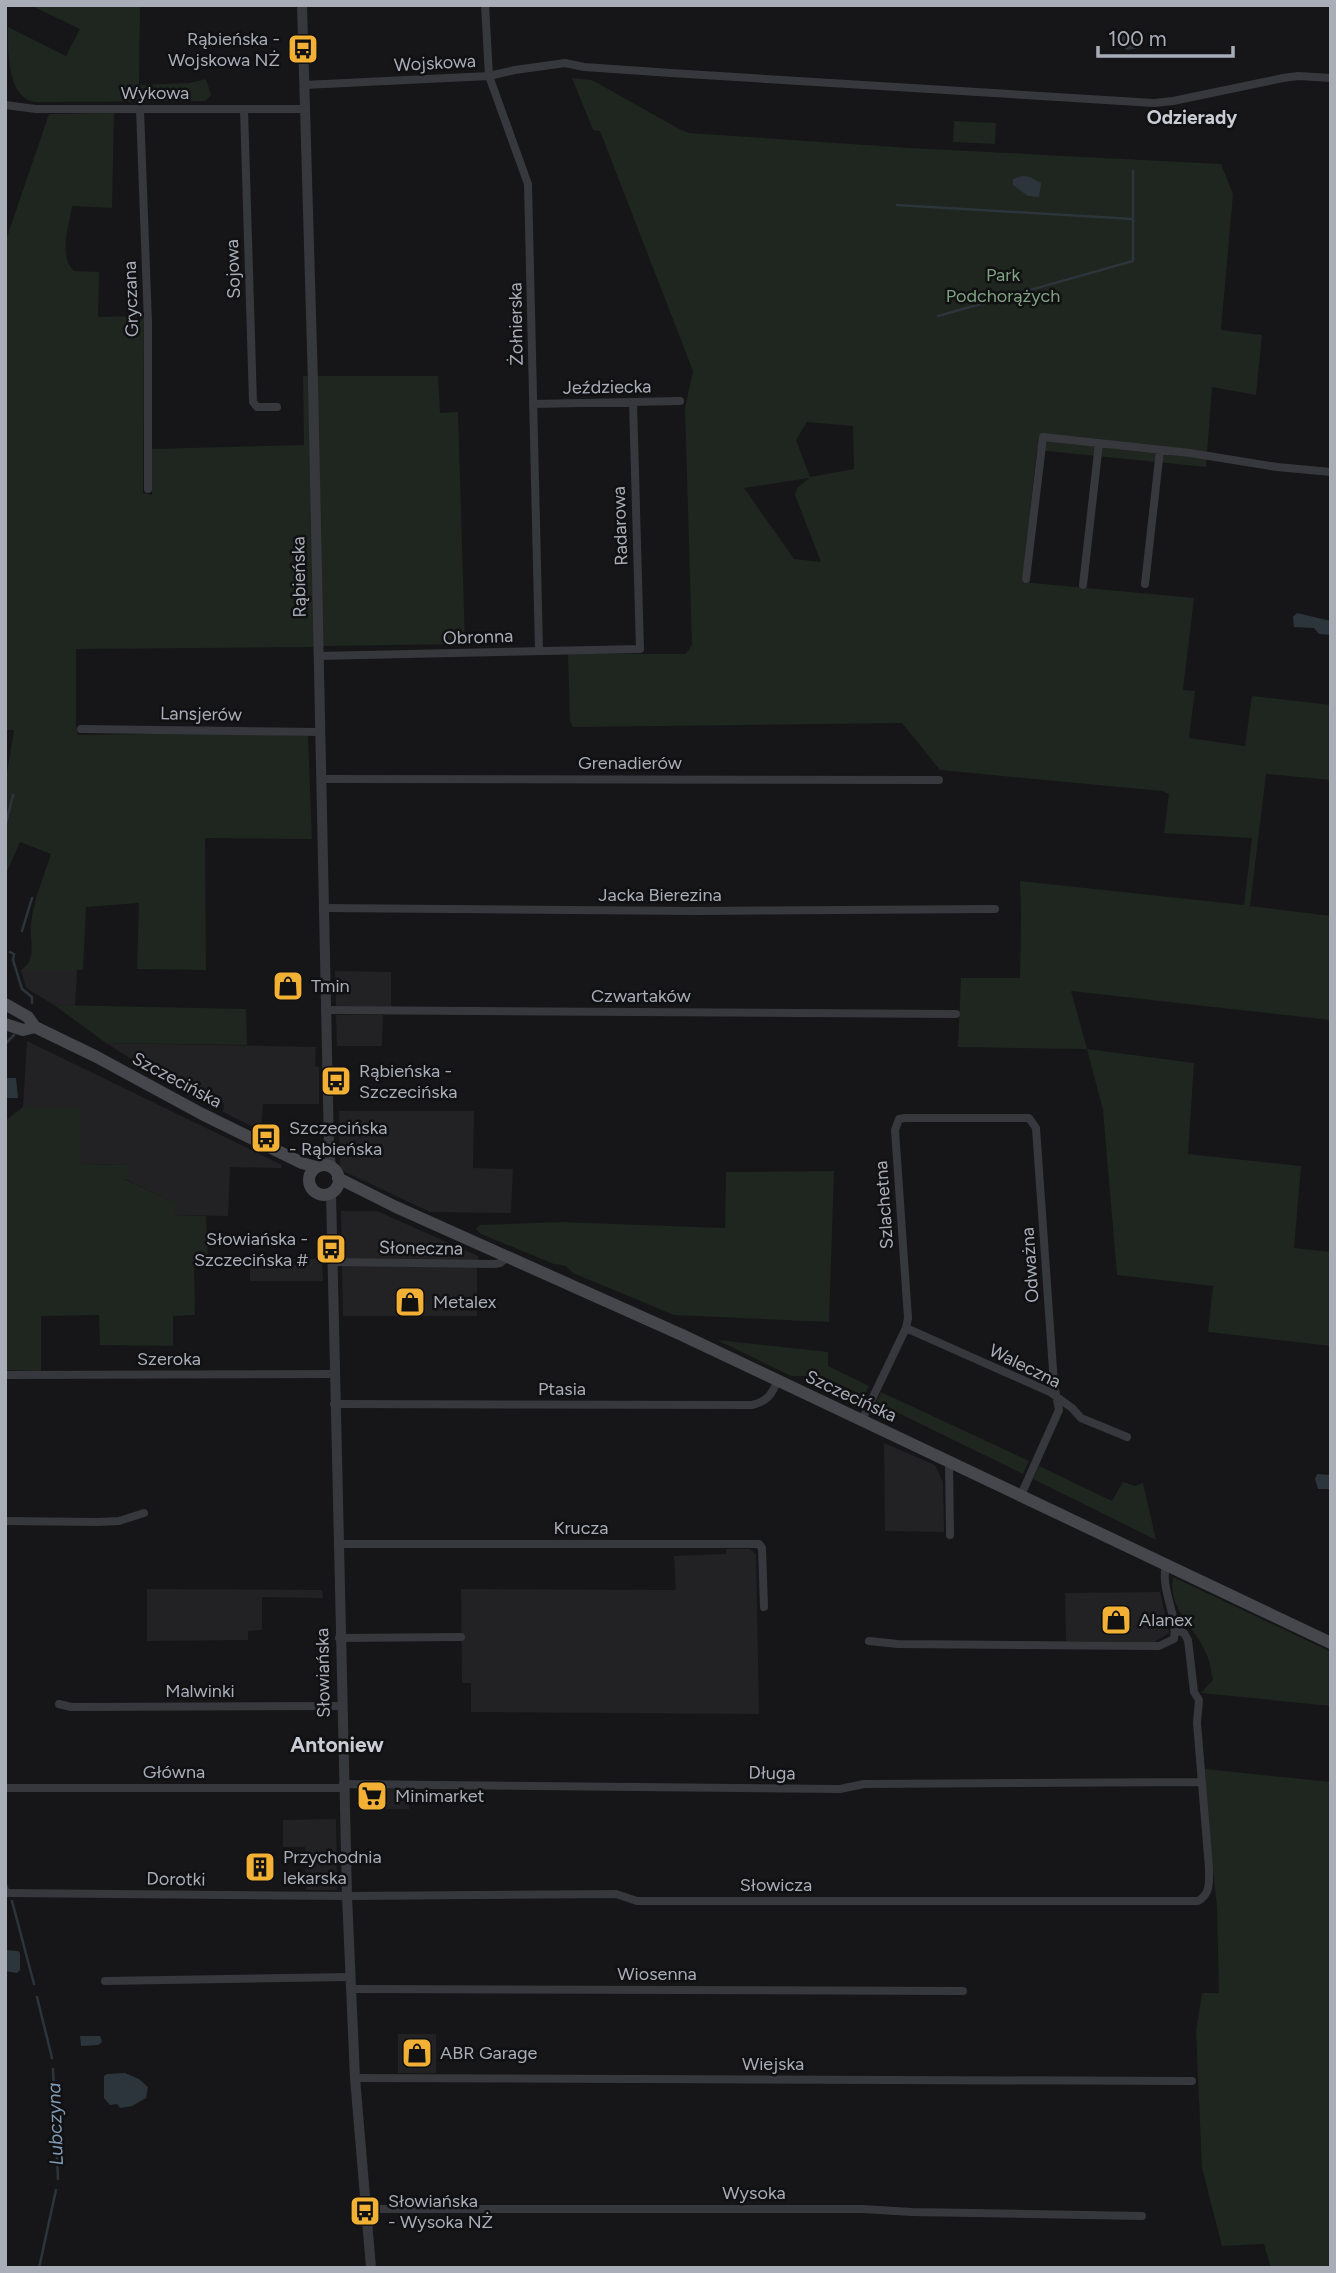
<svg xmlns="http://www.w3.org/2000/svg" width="1336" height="2273" font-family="Figtree,sans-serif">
<rect width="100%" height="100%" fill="#161618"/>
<!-- built -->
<path fill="#222225" d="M21,970H77L75,1006L54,1005L26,988Z
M335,971L391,972V1007L336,1006Z
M336,1015H383L382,1046H337Z
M27,1041L282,1165L281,1168L230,1167L228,1216L172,1215L177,1204L123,1178L130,1165L80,1164V1107H23Z
M106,1043L316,1047L315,1066L319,1067V1104H263L261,1131L223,1112L224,1103L192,1098Z
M339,1111H474L473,1168L513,1169L511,1213L430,1212L343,1171L340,1168Z
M341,1211H377L478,1256V1261L342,1259Z
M250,1259H322L323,1281H250Z
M342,1265L477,1267V1316H343Z
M884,1443L935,1465L943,1482L944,1532L885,1531Z
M726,1549H750L756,1554L759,1714L471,1712V1683H462L461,1589L676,1590L674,1556L726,1554Z
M147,1589L322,1590L323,1598L262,1597V1630L248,1631V1640L147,1641Z
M1160,1592L1169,1633L1154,1642L1066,1641L1065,1593Z
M360,1789H409V1809H360Z
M336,1819L337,1890H306L305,1847H283V1820Z
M398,2034H436V2073H398Z"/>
<!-- green -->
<path fill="#1e261f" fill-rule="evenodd" d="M30,5H140L139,85L190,83L206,79L211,95L205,101L36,102C32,101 28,101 25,98C7,86 8,47 8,27L66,56L80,29Z
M572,78L592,80L681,130L689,133L910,148L1221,164L1233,194L1221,330L1262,335L1256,395L1212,387L1206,467L1037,450L1022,582L1194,598L1183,690L1195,691L1189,738L1245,746L1252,696L1331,705V780L1266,774L1250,906L1331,916V1020L1071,991L1087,1049L1194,1063L1188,1154L1301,1166L1294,1248L1331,1252V1346L1208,1332L1213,1286L1117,1275L1103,1110L1087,1049L958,1047L961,978H1020L1021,916L1020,881L1244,905L1252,838L1164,833L1169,794L1162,791L940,770L902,723L573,727L570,721L568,654H686L692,645L685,408L693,371L600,131L593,130ZM807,422L853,426L854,469L810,477L796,440ZM809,478L797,488L795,495L821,562L794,559L744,488Z
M114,113L112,208L72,206C69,226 58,256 74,271L99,272L98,317L144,316L143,493L152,495L151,449L304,445L303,376H309L314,647L76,649V726L78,735L204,733L308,736L312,839L205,838L206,970L137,969L139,903L86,907L83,970H21C38,959 29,941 31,924C33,901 44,876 51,854L20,842L5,876V785L14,730H5V243L49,114Z
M954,121L996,123L995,144L953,142Z
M317,376H438L440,413L458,412L465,644L322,646Z
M54,1005L246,1009L247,1045L106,1043Z
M23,1107H80V1164L131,1165L124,1179L178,1204L173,1215L206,1216L208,1258L194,1259L195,1315L173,1316V1346L100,1345L99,1315L41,1316V1371L5,1370V1121Z
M834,1171L829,1322L674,1315L573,1273L566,1266L554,1264L481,1234L476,1229L480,1225L561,1222L725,1228L726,1172Z
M717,1340L828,1352V1366L869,1386L864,1396L822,1376H791Z
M881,1392L1029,1461L1023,1474L876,1402Z
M1039,1466L1112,1501L1123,1482L1135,1486L1143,1483L1156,1540L1033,1479Z
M1173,1577L1331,1652V1706L1201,1693L1213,1680C1211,1672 1210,1661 1206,1653C1195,1627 1167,1608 1173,1577Z
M1205,1769L1331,1782V2268H1271L1264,2244L1222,2246L1202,2168L1196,2031L1202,1993H1219L1217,1907L1207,1813Z"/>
<!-- water -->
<path fill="#2c353c" d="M1125,30L1131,32L1133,37L1141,41L1140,48L1127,50L1121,46L1119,36L1121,32Z
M1023,176L1030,177L1041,183L1039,197L1028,196L1013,185V179Z
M1297,613L1331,621V635L1319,634L1314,628L1294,627L1293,617Z
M5,1078H16L18,1098H5Z
M1317,1474L1331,1475L1330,1489H1318L1315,1479Z
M5,1950L18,1951L20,1953V1970L17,1973L5,1971Z
M80,2036H100L102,2042L98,2045L81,2046Z
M125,2073L139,2079L148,2087L146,2098L132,2106L120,2108L117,2104L110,2105L104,2098V2076L107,2074Z"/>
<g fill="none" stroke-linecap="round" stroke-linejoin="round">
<!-- stream -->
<path stroke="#2c353c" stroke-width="2.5" d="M897,205L1133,219V171
M938,316L1133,261V219
M5,827L13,795
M22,931L32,898
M10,952L14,954L13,960L22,989L32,997V1003
M5,1044L14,1035
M5,1882L8,1890
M12,1901L34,1984
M37,1997L52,2058
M53,2069L58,2179
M39,2268L56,2190"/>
<!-- minor -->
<path stroke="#37383d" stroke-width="8" d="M485,5L489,76L528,184L539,650
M304,85L489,76L515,70L565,63L584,67L671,73L1154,103L1173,101L1283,78L1298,76L1331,78
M5,105L36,109H305
M140,109L148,323V489
M244,109L253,402L257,407H277
M533,404L680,401
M1026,579L1043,437L1190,453L1277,467L1331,472
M1145,584L1160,450
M1083,585L1099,443
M318,656L640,649L633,402
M81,729L320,732
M321,779L939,780
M324,908L696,911L995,909
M326,1010L956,1014
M331,1262L495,1264L500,1263L508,1257
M906,1328L1050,1392L1072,1408L1081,1418L1127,1437
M5,1375L333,1374
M334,1404L752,1405C768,1401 772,1394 778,1380
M862,1420L906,1328L908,1318L895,1130L899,1119L905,1118H1029L1036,1128L1054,1384L1059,1410L1021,1495
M949,1462L950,1535
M5,1521L98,1522L119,1521L144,1513
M338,1544H759L762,1548L764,1607
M339,1638L461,1637
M869,1641L898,1644L1159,1646L1174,1639C1178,1614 1160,1590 1166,1565
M59,1704L71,1707L341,1706
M343,1784L840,1789L864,1784L1201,1782
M5,1788H343
M5,1893L347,1896L616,1894L637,1901H1198C1211,1894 1209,1881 1209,1868L1197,1723L1199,1700L1194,1692L1188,1640L1184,1633L1176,1630
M105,1981L350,1977
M351,1989L963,1991
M355,2078L1192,2081
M365,2209H862L912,2212L1142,2216"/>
<!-- tertiary -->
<path stroke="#37383d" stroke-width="10" d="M302,5L313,383L329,1148L331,1167
M331,1193L347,1896L355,2078L371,2268"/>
<!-- secondary -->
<path stroke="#45474d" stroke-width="12" d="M5,1004L28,1017L35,1027L95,1056L202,1114L302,1163L316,1167
M5,1024L23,1030L35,1027
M309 1180a15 15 0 1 1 30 0a15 15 0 1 1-30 0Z
M338,1178L396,1207L682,1335L1331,1643"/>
</g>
<!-- icons -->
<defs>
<g id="bus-square" transform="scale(1.575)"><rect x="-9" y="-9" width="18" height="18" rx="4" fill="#f2b134" stroke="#111113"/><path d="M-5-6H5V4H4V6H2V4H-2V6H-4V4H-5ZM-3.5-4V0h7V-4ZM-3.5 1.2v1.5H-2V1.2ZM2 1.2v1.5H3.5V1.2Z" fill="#111"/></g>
<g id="shop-square" transform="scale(1.575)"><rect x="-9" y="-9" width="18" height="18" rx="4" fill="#f2b134" stroke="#111113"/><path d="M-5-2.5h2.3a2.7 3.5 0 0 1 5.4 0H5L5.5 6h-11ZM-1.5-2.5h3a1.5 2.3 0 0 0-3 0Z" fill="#111"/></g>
<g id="supermarket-square" transform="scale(1.575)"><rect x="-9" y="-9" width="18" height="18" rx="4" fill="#f2b134" stroke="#111113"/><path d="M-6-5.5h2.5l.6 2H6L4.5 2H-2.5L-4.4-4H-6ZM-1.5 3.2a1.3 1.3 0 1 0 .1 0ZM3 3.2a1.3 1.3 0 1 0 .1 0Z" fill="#111"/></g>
<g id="building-square" transform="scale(1.575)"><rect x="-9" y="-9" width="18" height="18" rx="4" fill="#f2b134" stroke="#111113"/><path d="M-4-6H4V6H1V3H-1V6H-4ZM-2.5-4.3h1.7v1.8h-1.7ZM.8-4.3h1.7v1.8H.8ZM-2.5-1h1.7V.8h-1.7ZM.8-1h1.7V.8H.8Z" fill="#111"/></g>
</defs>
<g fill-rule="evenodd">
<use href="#bus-square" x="303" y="49"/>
<use href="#shop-square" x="288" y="986"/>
<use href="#bus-square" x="336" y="1081"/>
<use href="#bus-square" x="266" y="1138"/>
<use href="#bus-square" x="331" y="1249"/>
<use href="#shop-square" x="410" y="1302"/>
<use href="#shop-square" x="1116" y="1620"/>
<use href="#supermarket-square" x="372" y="1796"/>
<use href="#building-square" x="260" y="1867"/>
<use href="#shop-square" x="417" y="2053"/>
<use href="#bus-square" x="365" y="2211"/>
</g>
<g text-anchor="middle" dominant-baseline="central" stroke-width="5" stroke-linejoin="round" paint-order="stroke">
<!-- poi labels -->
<g font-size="18" fill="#a8adb8" stroke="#111113" text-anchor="start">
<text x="280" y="39" text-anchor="end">Rąbieńska -<tspan x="280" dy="21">Wojskowa NŻ</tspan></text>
<text x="311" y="986">Tmin</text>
<text x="359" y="1071">Rąbieńska -<tspan x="359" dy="21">Szczecińska</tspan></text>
<text x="289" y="1128">Szczecińska<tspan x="289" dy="21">- Rąbieńska</tspan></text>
<text x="308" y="1239" text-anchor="end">Słowiańska -<tspan x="308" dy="21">Szczecińska #</tspan></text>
<text x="433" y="1302">Metalex</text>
<text x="1139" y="1620">Alanex</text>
<text x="395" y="1796">Minimarket</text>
<text x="283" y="1857">Przychodnia<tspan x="283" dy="21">lekarska</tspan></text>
<text x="440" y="2053">ABR Garage</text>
<text x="388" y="2201">Słowiańska<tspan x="388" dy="21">- Wysoka NŻ</tspan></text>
</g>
<!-- street labels -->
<g font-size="18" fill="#a8adb8" stroke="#111113">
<text transform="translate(435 63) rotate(-3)">Wojskowa</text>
<text x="155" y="93">Wykowa</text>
<text transform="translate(233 269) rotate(-92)">Sojowa</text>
<text transform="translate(131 299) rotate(-92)">Gryczana</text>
<text transform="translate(516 324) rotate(-91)">Żołnierska</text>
<text transform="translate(607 387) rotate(-1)">Jeździecka</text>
<text transform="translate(620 526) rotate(-92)">Radarowa</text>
<text transform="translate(299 577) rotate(-91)">Rąbieńska</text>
<text transform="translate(478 637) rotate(-2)">Obronna</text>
<text transform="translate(201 714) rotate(1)">Lansjerów</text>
<text x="630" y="763">Grenadierów</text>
<text x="660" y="895">Jacka Bierezina</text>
<text x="641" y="996">Czwartaków</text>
<text transform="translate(177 1080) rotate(28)">Szczecińska</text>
<text transform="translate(884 1205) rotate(-94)">Szlachetna</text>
<text transform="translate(421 1248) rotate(1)">Słoneczna</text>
<text transform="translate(1030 1265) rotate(-94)">Odważna</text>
<text x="169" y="1359">Szeroka</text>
<text transform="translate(1025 1366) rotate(26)">Waleczna</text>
<text x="562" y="1389">Ptasia</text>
<text transform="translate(851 1396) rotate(25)">Szczecińska</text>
<text x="581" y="1528">Krucza</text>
<text transform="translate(323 1673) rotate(-91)">Słowiańska</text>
<text x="200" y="1691">Malwinki</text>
<text x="174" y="1772">Główna</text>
<text transform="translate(772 1773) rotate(1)">Długa</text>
<text transform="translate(176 1879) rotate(1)">Dorotki</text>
<text x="776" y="1885">Słowicza</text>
<text x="657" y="1974">Wiosenna</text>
<text x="773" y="2064">Wiejska</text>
<text x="754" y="2193">Wysoka</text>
</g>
<!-- park labels -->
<g font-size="18" fill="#7fa381" stroke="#111113">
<text x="1003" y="275">Park<tspan x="1003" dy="21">Podchorążych</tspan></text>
</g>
<!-- neighbourhood labels -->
<g font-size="19" font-weight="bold" fill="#c9ccd4" stroke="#111113">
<text x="1192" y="117">Odzierady</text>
</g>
<!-- water labels -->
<g font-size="19" font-style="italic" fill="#7f9bb3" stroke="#111113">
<text transform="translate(55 2124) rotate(-92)">Lubczyna</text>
</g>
<!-- quarter labels -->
<g font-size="21" font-weight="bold" fill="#c9ccd4" stroke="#111113">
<text x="337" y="1744">Antoniew</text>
</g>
</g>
<!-- border -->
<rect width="1336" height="2273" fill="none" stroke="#a8adb8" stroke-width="14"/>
<!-- scale -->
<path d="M1098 46v10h135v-10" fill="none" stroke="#a8adb8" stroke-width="3.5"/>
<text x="1108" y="46" font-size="21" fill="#a8adb8" stroke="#111113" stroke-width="5" paint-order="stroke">100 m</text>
</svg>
